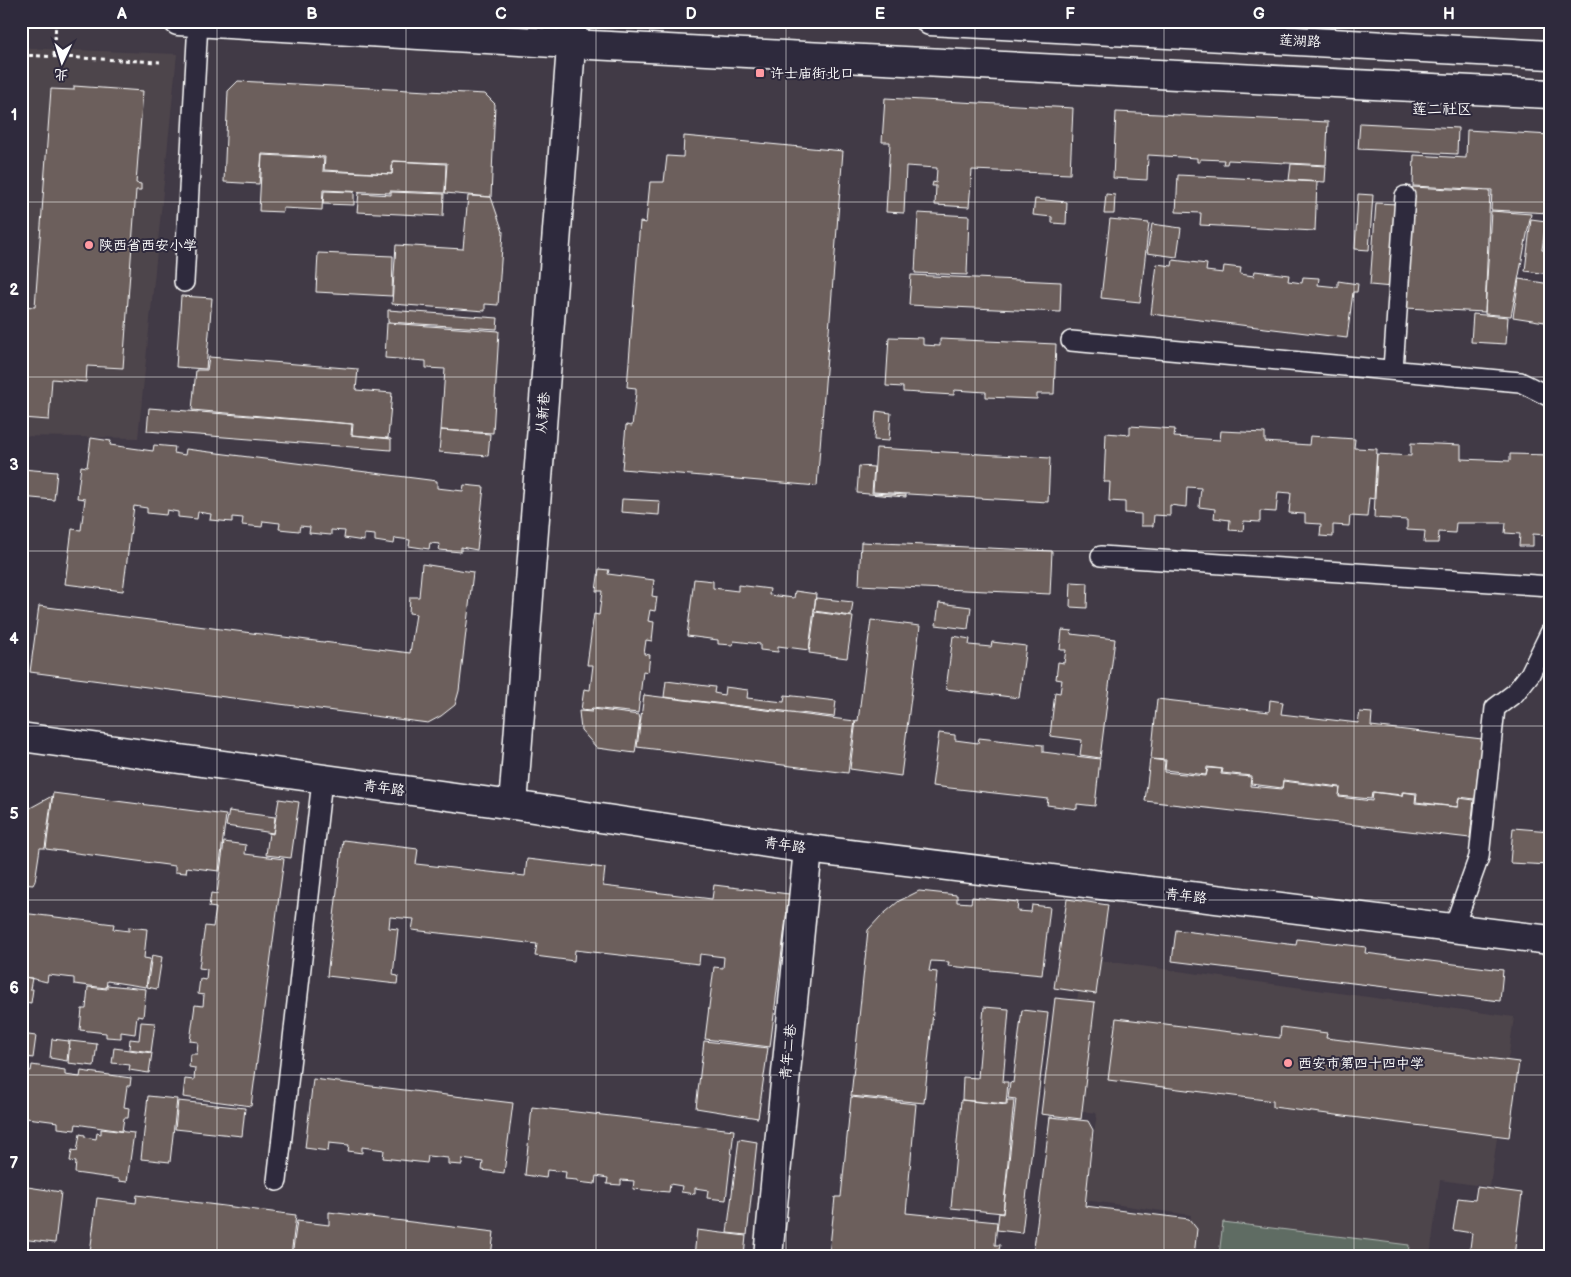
<svg xmlns="http://www.w3.org/2000/svg" width="1571" height="1277" font-family="'Balsamiq Sans','LXGW WenKai TC',sans-serif">
<rect width="100%" height="100%" fill="#413a46"/>
<filter id="ink" filterUnits="userSpaceOnUse"><feTurbulence type="fractalNoise" baseFrequency=".02" numOctaves="2"/><feDisplacementMap in="SourceGraphic" scale="10" xChannelSelector="R" yChannelSelector="G"/><feConvolveMatrix kernelMatrix="1 2 1 2 8 2 1 2 1" color-interpolation-filters="sRGB"/></filter>
<g filter="url(#ink)">
<!-- built -->
<path fill="#4e454c" d="M21,48L177,54L138,438L21,436Z
M1083,958L1514,1017L1490,1187L1440,1180L1430,1256H1185L1191,1215L1085,1200L1097,1113L1062,1109Z"/>
<!-- green -->
<path fill="#5e6c63" stroke="#aeb6b1" d="M1223,1222L1409,1245L1408,1256H1219Z"/>
<!-- building -->
<path fill="#6c5f5b" stroke="#fff" d="M238,81L485,94L495,104L491,197L445,193L447,163L392,161V174L324,170L325,157L262,154L259,184L224,182L228,91Z
M74,86L143,91L136,183L141,184V190H136L123,368L87,366L86,382L52,379L49,420L21,418V306L35,307L51,89L74,90Z
M885,98L1073,108L1070,174L972,170L969,207L935,205L936,186H932L933,182L936,183L937,168L906,166L904,213L886,212L890,142H882Z
M1116,112L1328,122L1326,165L1228,160L1227,164H1223L1224,160L1200,159V162H1197V158L1148,155L1147,180L1113,178Z
M1360,123L1458,128L1457,154L1358,149Z
M1467,130L1550,135V213L1491,210L1492,190L1413,186L1414,155L1466,158Z
M684,136L843,151L817,486L622,469L626,425L632,426L636,393V388L627,387L640,222L646,223L650,182H664L667,156L683,157Z
M262,155L324,158L323,171L392,174L393,161L446,164L445,193L390,191V193L323,190L322,210L283,208V212L259,211Z
M1291,164L1326,166L1325,182L1289,180Z
M1178,175L1317,182L1315,231L1200,225L1201,213L1176,212Z
M1412,187L1490,191L1485,312L1406,308Z
M324,191L354,192V205L323,204Z
M391,192L444,194L443,216L357,212L359,193L391,195Z
M1106,194L1115,195L1114,214H1104Z
M1358,194L1373,195L1369,250L1355,249Z
M468,196L491,197L503,232L498,305L485,304V311L392,304L396,245L463,249Z
M1035,199L1067,202L1066,224L1052,223V217L1033,215Z
M1376,203L1398,204L1392,287L1370,285Z
M1491,211L1531,214L1511,316L1485,314Z
M918,213L969,216L967,275L915,273Z
M1110,219L1149,223L1140,302L1101,298Z
M1531,219L1546,221L1542,250L1550,251V274L1525,271Z
M1152,224L1181,228L1177,257L1147,253Z
M318,253L393,256L392,296L316,292Z
M1173,260L1207,264L1206,271L1223,273L1224,266L1241,268L1240,274L1254,276L1255,271L1289,275L1288,281L1302,283L1303,277L1319,278L1318,285L1338,287V281L1358,284L1357,292H1353L1347,338L1151,314L1157,264L1172,266Z
M911,275L1061,282L1060,312L909,305Z
M1519,279L1550,284L1545,322L1513,317Z
M181,296L212,298L206,369L176,367Z
M388,310L498,318L497,329L388,322Z
M1473,314L1508,317L1506,344L1471,342Z
M387,323L499,331L493,433L441,430L445,369L426,368V361L385,358Z
M889,337L923,338V345L940,346V339L1056,344L1054,394H1037V399L986,397V392L954,390V395L903,392V387L886,386Z
M209,357L358,369L356,390L392,393L388,438L352,435L353,424L192,410L196,370H207Z
M149,408L352,424L351,435L391,439V450L147,431Z
M876,411L891,413L889,441L874,440Z
M1130,426L1175,429L1174,437L1220,440L1221,431L1265,433V442L1309,445L1310,436L1355,439L1354,448L1377,449L1374,499L1369,498L1367,517L1350,516L1349,526L1333,525V537L1320,536L1321,524L1305,523V514L1289,513L1291,493L1278,492L1276,512L1260,511V522L1244,521L1243,531L1229,530L1230,520L1214,518L1215,509L1199,507L1201,488L1187,487L1186,507L1170,505V516L1154,515L1153,526H1141V514L1125,513V502L1109,501L1110,482H1104L1106,433L1130,435Z
M441,430L490,434L488,456L439,452Z
M91,438L111,441L110,445L153,451L154,445L175,447L174,453L185,455L186,449L437,481V488L463,491L464,485L484,487L477,550L461,547V552L439,550L440,544L430,543L429,549L409,546L410,540L395,538L394,544L375,541V535L364,534V541L344,538L345,531L331,530V535L309,533L310,527L300,526L299,531L279,529L280,523L263,521L262,527L242,525L243,518L232,517V522L210,520L211,514L198,512L197,519L178,517V512L167,510L166,515L147,513V508L134,506L123,591L65,584L72,529L81,530L85,499L77,498L81,466L87,467Z
M1411,443L1461,445V459L1510,461V454L1550,455V525H1548L1547,535L1533,534V546H1519L1520,534L1505,533L1506,523H1456L1455,533L1439,532L1438,543H1424L1425,531L1407,530V520L1374,518L1377,454L1411,456Z
M876,448L1050,458L1048,502L873,492Z
M859,466L874,467L872,493L906,495V497L857,493Z
M22,469L57,472L54,500L21,497Z
M622,499L660,501L659,515L621,512Z
M861,542L1052,551L1050,594L859,585Z
M422,564L473,572L459,691L455,705L441,716L428,723L30,672L39,606L410,653L416,614L409,613L410,597H419Z
M599,569L609,570L608,574L654,580L652,596L657,597L655,611L650,610L648,621L654,622L652,641L646,640L644,654L650,655L648,672L643,671L638,713L592,708L591,711L581,710L584,689L590,690L593,665H587L594,614L599,615L602,591H596Z
M694,579L713,581V588L738,591V585L770,589L769,595L794,598L795,591L816,594L809,650L778,646V652L760,650V644L734,641L733,645L718,644V640L687,636Z
M1071,582L1088,583L1087,608L1070,607Z
M816,598L853,602L851,616L814,611Z
M939,603L971,607L968,629L936,625Z
M815,612L853,617L847,658L809,653Z
M871,620L920,626L901,776L850,769L856,720L858,721Z
M1062,630L1072,631L1071,634L1115,639L1100,758L1080,755L1082,740L1050,736L1055,692L1060,693L1062,680L1056,679L1058,662L1064,663L1066,650H1060Z
M953,636L970,639L969,645L991,647L992,642L1026,646L1019,698L946,689Z
M666,681L715,687L714,693L724,695L725,687L748,690L747,698L784,702L785,695L836,701L834,717L664,697Z
M644,695L855,721L848,773L637,747Z
M1157,699L1269,712L1270,700L1283,702L1281,714L1358,723L1360,712L1372,713L1371,726L1482,739L1475,799L1459,797L1457,807L1416,802L1417,793L1402,792V795L1372,792L1371,799L1339,796L1340,787L1283,780L1282,788L1251,784L1252,776L1222,773L1223,769L1207,767L1206,775L1165,770L1166,760L1151,759Z
M593,709L639,715L640,719L635,753L597,748L581,730L579,711L592,712Z
M939,733L955,735V740L978,743L979,738L1043,745V752L1100,759L1095,806L1077,804V809L1047,805L1048,799L932,786Z
M1150,759L1165,761L1164,772L1206,776L1208,768L1222,769L1221,774L1251,777L1250,786L1282,789L1283,781L1340,788L1339,797L1372,801L1373,792L1402,796L1403,792L1416,794L1415,803L1458,807L1459,798L1474,800L1470,838L1145,801Z
M53,793L226,815L219,871L187,867L186,873L175,872V866L46,849Z
M52,796L45,848H40L35,881L33,885L21,884V813Z
M279,799L299,802L291,858L266,855L269,833L273,834Z
M229,811L275,817L273,833L226,826Z
M1513,828L1550,831V865L1510,863Z
M343,840L418,849L416,864L525,876L527,859L605,868L603,886L712,899L714,885L789,894L770,1047L705,1039L714,967L723,968L724,957L700,954L699,964L575,950L574,961L535,956L537,944L412,930L414,919L390,917L389,928L398,929L393,975L398,976L397,984L327,976Z
M224,842L246,845L245,854L284,859L251,1106L183,1097L185,1079L194,1080L195,1068L189,1067L190,1054H197L198,1042L190,1041L195,1005L203,1006L204,995L198,994L200,979L206,980L207,969L199,968L205,926L213,927L216,908L209,907L211,893L217,894Z
M919,891L957,895V902L971,903L972,897L1018,902L1017,911L1031,912L1032,905L1050,907L1042,975L948,966L949,962L931,961L929,971L937,972L924,1103L851,1096L868,930L880,917L899,901Z
M1067,899L1108,905L1096,994L1054,988Z
M22,913L114,924L113,929L129,931V927L147,929L144,958L150,959L146,987L107,981L106,988L74,984V978L48,975L47,982L21,976Z
M1176,930L1296,945L1297,939L1366,947L1365,953L1503,970L1500,1001L1172,961Z
M152,955L162,957L157,989L147,987Z
M21,977L32,978L30,989H33L31,1003L25,1002L23,1019H21Z
M107,985L146,989L143,1017L137,1016L135,1034L121,1032V1038L106,1037V1033L80,1030L82,1009H86L88,987L107,989Z
M1055,998L1095,1002L1081,1119L1041,1114Z
M984,1007L1009,1009L1003,1082H1008L1006,1104L962,1100L963,1077L978,1078Z
M1022,1010L1048,1013L1022,1233L997,1230L999,1213L1003,1214L1016,1099L1008,1098L1010,1082L1013,1083Z
M1116,1018L1280,1038L1281,1027L1327,1033L1326,1038L1519,1062L1509,1137L1273,1107V1101L1108,1080Z
M141,1022L155,1023L151,1052L129,1049L130,1039L139,1040Z
M21,1034L36,1036L33,1058L21,1056V1058Z
M52,1039L69,1041L67,1061L50,1058Z
M70,1041L97,1044L94,1066L68,1063Z
M704,1041L768,1048L758,1118L696,1108Z
M114,1048L152,1053L149,1073L129,1070L130,1065L112,1063Z
M32,1065L65,1070V1075L80,1077L81,1071L131,1078L130,1086H127L124,1107L129,1108L128,1118H124L122,1131L76,1124L75,1130L58,1128V1122L27,1118L26,1124L21,1123V1070L31,1071Z
M313,1079L513,1103L504,1173L482,1170L483,1162L462,1159V1165L448,1164V1158L428,1156L427,1163L383,1158L384,1150L362,1147V1153L348,1151L349,1145L329,1143L328,1151L305,1148Z
M148,1096L177,1099L170,1162L141,1159Z
M851,1097L916,1104L906,1213L997,1222L995,1245H1000L999,1250L994,1249V1256H829L835,1197H841Z
M961,1100L1007,1105V1100H1014L1003,1213L951,1208Z
M178,1101L245,1108L242,1136L175,1129Z
M532,1107L734,1130L726,1200L707,1198L708,1190L695,1188V1194L681,1192L682,1186L670,1184L669,1192L633,1189L634,1181L621,1180V1185L607,1184L608,1178L596,1176L595,1184L577,1182V1180L565,1179L566,1172L547,1170L546,1178L525,1175Z
M1050,1117L1088,1121L1093,1130L1085,1206L1189,1219L1197,1229L1194,1256H1033Z
M101,1129L134,1133L127,1182L119,1181V1179L75,1173L76,1162L70,1161L72,1150L77,1151L80,1134L85,1135V1137L96,1139L97,1133L101,1134Z
M739,1139L757,1142L747,1235L727,1233Z
M21,1186L61,1192L55,1243L21,1239Z
M1477,1187L1522,1193L1514,1256H1469L1472,1233L1453,1230L1458,1198L1475,1200Z
M137,1195L296,1215L291,1256H108L90,1253L97,1198L136,1203Z
M329,1212L494,1232L491,1256H292L297,1221L329,1225Z
M697,1230L746,1236L744,1256H694Z
M21,1248L52,1252L51,1256H21Z"/>
<g fill="none" stroke-linecap="round" stroke-linejoin="round">
<!-- lane casing -->
<g stroke="#fff" stroke-width="22">
<path id="lane" d="M184,282L198,22
M1071,341L1520,382L1550,397
M1393,369L1405,196
M1101,556L1550,586
M1453,929L1479,857L1495,708L1515,693L1530,674L1550,633
M277,1181L322,780"/>
</g>
<!-- street casing -->
<g stroke="#fff" stroke-width="31">
<path id="street" d="M178,21L571,44L1550,94
M513,805L573,21
M768,1256L808,849"/>
</g>
<!-- secondary casing -->
<g stroke="#fff" stroke-width="31">
<path id="secondary" d="M21,737L513,805L808,849L1550,940"/>
</g>
<!-- primary casing -->
<g stroke="#fff" stroke-width="31">
<path id="primary" d="M930,21L1550,55"/>
</g>
<!-- path -->
<path stroke="#fff" stroke-width="3" stroke-dasharray="4 4" stroke-linecap="butt" d="M21,55L160,62
M54,56L56,21"/>
<!-- lane -->
<use href="#lane" stroke="#2f2a3d" stroke-width="19"/>
<!-- street -->
<use href="#street" stroke="#2f2a3d" stroke-width="28"/>
<!-- secondary -->
<use href="#secondary" stroke="#2f2a3d" stroke-width="28"/>
<!-- primary -->
<use href="#primary" stroke="#2f2a3d" stroke-width="28"/>
</g>
</g>
<!-- grid -->
<path fill="none" stroke="#fff" stroke-width="1" stroke-opacity="0.55" d="M217,21V1256M406,21V1256M596,21V1256M786,21V1256M975,21V1256M1164,21V1256M1354,21V1256M21,202H1550M21,377H1550M21,551H1550M21,726H1550M21,900H1550M21,1075H1550"/>
<!-- markers -->
<g fill="#ff9aa2" stroke="#2f2a3d" stroke-width="2">
<rect x="755" y="68" width="10" height="10" rx="2.5"/>
<circle cx="89" cy="245" r="5"/>
<circle cx="1288" cy="1063" r="5"/>
</g>
<g text-anchor="middle" dominant-baseline="central" stroke-width="4" stroke-linejoin="round" paint-order="stroke">
<!-- street labels -->
<g font-size="14" fill="#fff" stroke="#2f2a3d">
<text transform="translate(1300 41) rotate(3)">莲湖路</text>
<text transform="translate(543 413) rotate(-86)">从新巷</text>
<text transform="translate(384 788) rotate(8)">青年路</text>
<text transform="translate(785 845) rotate(8)">青年路</text>
<text transform="translate(1186 896) rotate(7)">青年路</text>
<text transform="translate(788 1052) rotate(-84)">青年二巷</text>
</g>
<!-- poi labels -->
<g font-size="14" fill="#fff" stroke="#2f2a3d" text-anchor="start">
<text x="770" y="73">许士庙街北口</text>
<text x="99" y="245">陕西省西安小学</text>
<text x="1298" y="1063">西安市第四十四中学</text>
</g>
<!-- neighbourhood labels -->
<g font-size="15" fill="#fff" stroke="#2f2a3d">
<text x="1442" y="109">莲二社区</text>
</g>
</g>
<!-- margin -->
<rect width="1571" height="1277" fill="none" stroke="#2f2a3d" stroke-width="55"/>
<!-- north arrow -->
<g transform="translate(62 62) rotate(184)" stroke="#2f2a3d" stroke-width="4" paint-order="stroke">
<path d="M0-4L9 19L0 12L-9 19Z" fill="#ffffff"/>
<text y="-8" font-size="14" font-weight="bold" text-anchor="middle" fill="#ffffff">北</text>
</g>
<rect x="28" y="28" width="1516" height="1222" fill="none" stroke="#fff" stroke-width="2"/>
<g font-size="16" text-anchor="middle" font-weight="bold" fill="#fff">
<text x="122" y="19">A</text>
<text x="312" y="19">B</text>
<text x="501" y="19">C</text>
<text x="691" y="19">D</text>
<text x="880" y="19">E</text>
<text x="1070" y="19">F</text>
<text x="1259" y="19">G</text>
<text x="1449" y="19">H</text>
<text x="14" y="120">1</text>
<text x="14" y="295">2</text>
<text x="14" y="470">3</text>
<text x="14" y="644">4</text>
<text x="14" y="819">5</text>
<text x="14" y="993">6</text>
<text x="14" y="1168">7</text>
</g>
</svg>
